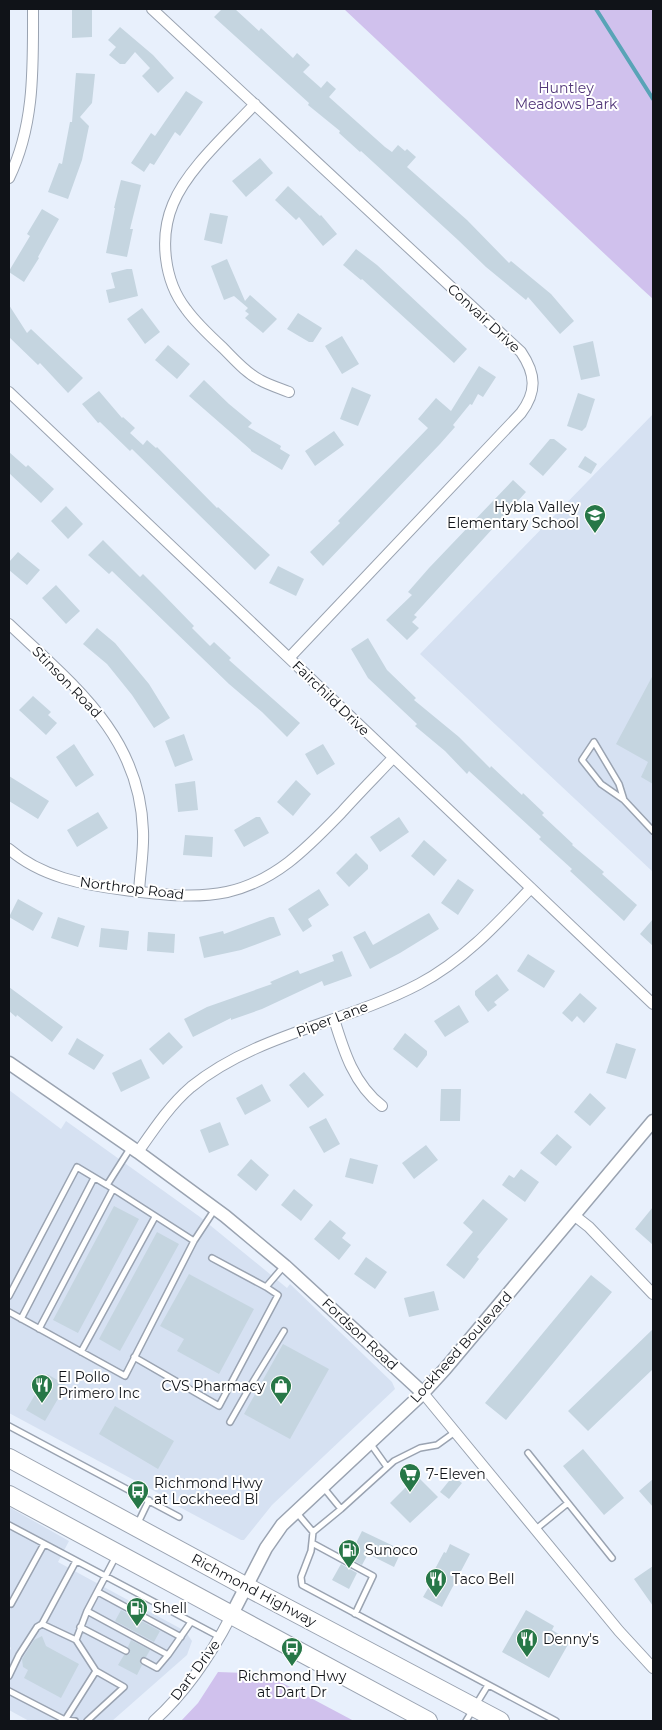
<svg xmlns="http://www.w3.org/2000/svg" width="662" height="1730" font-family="Montserrat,sans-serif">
<rect width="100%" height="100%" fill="#e8f0fc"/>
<!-- built -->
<path fill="#d6e1f2" d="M653,414V872L420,654Z
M9,1090L61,1129L66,1121L200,1217L287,1288L290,1284L392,1382L395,1389L272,1505L244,1540H241L172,1503L173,1501L9,1413Z
M9,1507L69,1541L58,1562L185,1631L192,1641L187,1655L112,1721H29L9,1710V1652L11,1648L9,1646Z"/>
<!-- green -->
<path fill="#d0c1ed" d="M344,9H653V299L642,289Z
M260,1671L354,1721H181L198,1703L218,1672L246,1673Z"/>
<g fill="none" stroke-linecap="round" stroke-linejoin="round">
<!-- stream -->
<path stroke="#59a4b7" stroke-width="4" d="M596,9L653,99"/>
</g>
<!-- building -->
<path fill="#c5d5e0" d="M72,9H92V37L72,38Z
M222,9H235L259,31L261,28L293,58L297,53L310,65L303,72L321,88L327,81L336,89L329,97L385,147L392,152L398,145L405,151L407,149L416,157L407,167L467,220L509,263L511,261L551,294L574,321L560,334L528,297L526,300L486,267L458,240L361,151L360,152L339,133L340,131L308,105L309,103L214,17Z
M120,27L153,55L174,78L158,93L142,76L150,68L135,52L125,64H120L109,55L116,47L108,40Z
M76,73L95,74L92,103L80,117L89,126L82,160L68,199L48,192L59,163L62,164L70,122H72Z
M186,91L203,102L180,136L175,132L154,165L150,163L144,172L131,163L151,133L155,136Z
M260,158L273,173L246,197L232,181Z
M121,180L141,185L130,229H133L127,257L106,253L115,208H114Z
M288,186L320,216L321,215L337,234L323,246L299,217L296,220L275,200Z
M42,209L59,219L38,257L39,258L24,282L9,272V271L30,236L27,234Z
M210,213L228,216L222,244L204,240Z
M356,249L377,265L467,349L454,363L362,279L361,280L343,265Z
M227,259L245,301L250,295L277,319L263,333L245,318L249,314L245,311L248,308L234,296L224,300L211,266Z
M127,269H132L138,296L109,303L106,290L115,288L111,273Z
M9,305L27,333L31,329L83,378L68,393L40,363L38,365L9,337Z
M142,308L160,332L145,344L127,319Z
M298,313L322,328L313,342H309L287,329Z
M342,336L359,364L342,374L325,346Z
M593,341L600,376L581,380L573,346Z
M168,345L190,364L177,379L155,360Z
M479,366L496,377L483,397L478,394L472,405L470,404L453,425L455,427L440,444L323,566L310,552L340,523L338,521L428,428L418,419L436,398L451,411Z
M204,380L229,404L252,423L248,427L281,446L280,449L290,455L282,470L251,451V450L189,396Z
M352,387L371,395L358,426L340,419Z
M99,391L122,418L123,417L135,428L130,433L143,445L147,440L156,448L157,447L217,508L218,507L270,555L255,570L132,449L130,451L100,422L98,423L82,404Z
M578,393L595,399L586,427L582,431L567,426Z
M334,431L344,445L315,466L305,451Z
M550,439H554L567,449L543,476L529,464Z
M9,452L26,467L28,465L54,489L41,503L9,473Z
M585,456L597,464L591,474L578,467Z
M513,480L526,492L414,615L417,617L412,622L419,628L407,640L386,620L412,595L408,592L429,568Z
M66,506L83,524L68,539L51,521Z
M103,540L140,577L143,574L160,591L194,626L192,628L210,646L214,642L231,658L229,660L300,723L287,737L262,712L229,684L112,571L109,574L88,555Z
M18,552L40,570L27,585L9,570V562Z
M278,566L304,579L296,596L269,583Z
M56,585L80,611L66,624L42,598Z
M97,628L115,643L149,684L170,718L154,728L132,695L107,664L83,644Z
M368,638L387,670L416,698L414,700L459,737L490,768L491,766L522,795L523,793L544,813L542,815L573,844L572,845L604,872L602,874L637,905L624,921L570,871L572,869L539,839L541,837L469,771L467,774L445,751L415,726L417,724L368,678L351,649Z
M653,675V784L641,777L648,762L616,744Z
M33,696L51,712L48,715L57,723L46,735L19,710Z
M184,734L193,760L175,767L165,741Z
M74,744L94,775L76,787L56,757Z
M323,744L335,764L317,775L305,754Z
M9,776L49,801L38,819L9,801Z
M296,780L311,794L293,816L277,802Z
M195,781L198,810L178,812L175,784Z
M98,812L108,828L77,847L67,830Z
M256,817H260L269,833L244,847L234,830Z
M399,817L409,832L380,852L370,837Z
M185,835L213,837L212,857L183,855Z
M424,840L447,860L434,876L411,856Z
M356,853L368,865V869L349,887L336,873Z
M458,879L474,890L458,915L441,903Z
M319,889L329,905L308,919L312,926L303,932L288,909Z
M18,899L43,913L33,931L9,917Z
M429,913L439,929L400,953L370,969L353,937L365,931L373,945Z
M58,917L85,926L78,947L51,938Z
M270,917H274L281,935L241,950L204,958L199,937L223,931L224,934Z
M653,919V946L640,934Z
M101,928L129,931L127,950L99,947Z
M148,932L175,934L174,953L147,951Z
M342,951L352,976L324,986L322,981L262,1009L231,1020V1018L193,1037L184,1019L207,1007L272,984L270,982L298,970L300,974L334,961L332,955Z
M528,954L555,971L544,988L517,971Z
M497,974L509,990L494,1002L497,1005L488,1012L475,995V991Z
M9,987L63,1027L52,1042L17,1015L16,1017L9,1011Z
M580,993L597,1008L584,1023L577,1016L572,1022L562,1013Z
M459,1005L469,1022L445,1037L434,1021Z
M169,1032L183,1047L163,1065L149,1049Z
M405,1033L427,1051V1055L417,1068L393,1049Z
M77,1038L104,1055L94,1070L68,1054Z
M616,1043L636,1049L626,1079L606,1073Z
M141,1059L150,1078L121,1092L112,1073Z
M304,1072L324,1095L308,1108L289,1085Z
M262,1084L271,1101L245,1115L236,1098Z
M441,1089H461L460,1121H440Z
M590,1093L606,1108L590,1126L574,1112Z
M326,1118L340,1144L324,1153L309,1127Z
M220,1122L229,1145L209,1153L200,1130Z
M557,1134L572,1147L556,1166L540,1153Z
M426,1145L438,1160L414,1179L402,1163Z
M350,1158L378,1165L373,1184L345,1177Z
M251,1159L269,1175L256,1191L237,1175Z
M521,1169L539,1182L525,1202L502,1185L509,1175L514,1178Z
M294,1189L313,1205L301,1221L281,1205Z
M483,1199L508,1219L477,1257L479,1259L464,1279L446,1265L473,1232L463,1223Z
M114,1206L139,1219L78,1333L53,1320Z
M653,1207V1245L635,1229Z
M330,1220L346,1233L342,1238L351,1245L339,1260L314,1239Z
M157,1232L179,1244L120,1351L99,1339Z
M366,1257L387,1272L375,1289L354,1274Z
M189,1274L254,1309L219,1374L177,1351L184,1339L160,1326Z
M591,1275L612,1292L506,1420L485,1403Z
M434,1291L439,1310L409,1317L404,1298Z
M653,1329V1369L588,1431L568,1411Z
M283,1344L329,1369L290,1439L244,1414Z
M47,1374L66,1385L45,1421L26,1410Z
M115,1406L174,1441L158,1469L99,1434Z
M583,1449L624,1498L604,1515L563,1466Z
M417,1476L438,1497L410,1523L390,1503Z
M453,1476L462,1483L449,1499L440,1492Z
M653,1479V1507L639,1491Z
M362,1531L402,1550L394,1567L368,1554L362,1565L345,1556L350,1547L353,1549Z
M450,1544L470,1554L442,1607L423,1597L431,1583L428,1582L444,1552L446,1553Z
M341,1564L357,1573L349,1589L332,1580Z
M653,1566V1606L634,1579Z
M121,1610L160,1631L154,1642L115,1621Z
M526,1610L554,1626L552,1630L570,1641L549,1678L502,1652Z
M42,1636L46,1646L79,1664L61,1698L24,1678L28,1670L23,1667L22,1659L34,1640Z
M131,1640L150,1650L146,1657H142L140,1659V1663L142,1665L137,1675L118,1665L124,1655H128L130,1653L128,1647Z"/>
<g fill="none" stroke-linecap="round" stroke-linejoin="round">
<!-- service casing -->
<g stroke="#9aa3b1" stroke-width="8">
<path id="service" d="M624,800L619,784L594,742L582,760L601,784L624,800L653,831
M194,1241L215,1209
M212,1258L266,1287
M9,1296L77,1167L107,1185
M9,1312L125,1376L194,1241L107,1185L131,1147
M21,1319L94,1178
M39,1329L113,1189
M81,1352L155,1217
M134,1357L219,1406L278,1295L266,1287L284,1266
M230,1422L251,1385L284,1331
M9,1426L179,1517
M370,1443L387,1467
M528,1453L612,1558
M341,1509L394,1461L420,1448L437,1445L455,1432
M297,1513L313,1532L311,1551L301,1577L302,1585L556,1721
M9,1525L220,1637
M137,1525L149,1500
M536,1529L568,1503
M313,1532L341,1509L323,1487
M312,1543L373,1576L355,1614
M76,1561L42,1624L76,1640L87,1611L116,1556
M98,1592L181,1637
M9,1603L11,1604L44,1544
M87,1611L168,1655L191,1622
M80,1627L126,1651
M76,1640L96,1671
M144,1661L157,1668L168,1655
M9,1676L19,1655L37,1627L42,1624
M9,1691L65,1720L75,1721
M65,1720L96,1671L124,1687L87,1721
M466,1721L488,1685"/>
</g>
<!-- minor casing -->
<g stroke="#9aa3b1" stroke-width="12">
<path id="minor" d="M152,9L521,352C536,374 537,392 521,413L289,658
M255,104C229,132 187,169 173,204C159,237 164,281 186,309C196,323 210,336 223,348C234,359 246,373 260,380C269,385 279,388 289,392
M9,178C35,125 33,66 33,9
M9,392L653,1004
M9,624C72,684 140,735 143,831C144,851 140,872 139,892
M9,849C41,877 84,885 125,890C159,894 193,899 227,892C276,881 308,847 341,813C358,794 376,776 393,758
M334,1019C344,1052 354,1084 382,1106
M138,1152C154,1129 170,1105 191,1087C256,1034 345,1023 419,984C463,961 497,924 531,888
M575,1216L589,1227L653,1294
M423,1393L619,1631L653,1668
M154,1721C186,1692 212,1653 231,1616"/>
</g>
<!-- tertiary casing -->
<g stroke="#9aa3b1" stroke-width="15">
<path id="tertiary" d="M9,1063L138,1152L225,1216L285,1266L423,1393
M231,1616L266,1548L282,1525L423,1393L445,1369L653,1121"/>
</g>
<!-- trunk casing -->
<g stroke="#9aa3b1" stroke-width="20">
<path id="trunk" d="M9,1458L245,1586L500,1721
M9,1495L428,1721"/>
</g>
<!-- service -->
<use href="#service" stroke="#fff" stroke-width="5"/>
<!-- minor -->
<use href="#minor" stroke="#fff" stroke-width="10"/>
<!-- tertiary -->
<use href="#tertiary" stroke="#fff" stroke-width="12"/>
<!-- trunk -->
<use href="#trunk" stroke="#fff" stroke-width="18"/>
</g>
<!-- icons -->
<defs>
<g id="school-pin" transform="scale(1.125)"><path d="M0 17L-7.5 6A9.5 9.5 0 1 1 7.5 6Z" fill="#277747" stroke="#fff"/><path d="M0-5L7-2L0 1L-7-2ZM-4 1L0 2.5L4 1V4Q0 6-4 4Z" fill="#fff"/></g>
<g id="restaurant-pin" transform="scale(1.125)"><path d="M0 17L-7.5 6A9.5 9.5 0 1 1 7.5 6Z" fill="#277747" stroke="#fff"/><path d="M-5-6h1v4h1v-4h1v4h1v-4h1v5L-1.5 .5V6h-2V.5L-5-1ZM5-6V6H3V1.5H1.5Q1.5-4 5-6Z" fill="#fff"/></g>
<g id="shop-pin" transform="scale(1.125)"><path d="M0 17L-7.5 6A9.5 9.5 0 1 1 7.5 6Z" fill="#277747" stroke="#fff"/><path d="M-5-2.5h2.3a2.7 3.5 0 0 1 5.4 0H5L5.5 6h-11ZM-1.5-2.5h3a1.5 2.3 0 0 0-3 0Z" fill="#fff"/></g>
<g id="supermarket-pin" transform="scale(1.125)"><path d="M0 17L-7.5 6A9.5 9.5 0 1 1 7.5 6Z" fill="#277747" stroke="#fff"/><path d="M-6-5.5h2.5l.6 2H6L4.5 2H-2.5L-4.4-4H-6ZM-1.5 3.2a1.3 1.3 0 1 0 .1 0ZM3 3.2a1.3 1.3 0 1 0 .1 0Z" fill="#fff"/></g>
<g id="bus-pin" transform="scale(1.125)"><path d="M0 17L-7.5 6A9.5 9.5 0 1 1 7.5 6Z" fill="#277747" stroke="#fff"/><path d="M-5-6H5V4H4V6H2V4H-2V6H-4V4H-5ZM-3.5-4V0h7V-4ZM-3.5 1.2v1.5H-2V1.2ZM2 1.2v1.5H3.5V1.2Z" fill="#fff"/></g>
<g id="fuel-pin" transform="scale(1.125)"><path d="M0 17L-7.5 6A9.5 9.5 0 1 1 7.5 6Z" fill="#277747" stroke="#fff"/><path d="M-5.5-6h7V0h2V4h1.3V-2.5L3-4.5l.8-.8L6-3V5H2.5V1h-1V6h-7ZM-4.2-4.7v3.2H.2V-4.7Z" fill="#fff"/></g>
</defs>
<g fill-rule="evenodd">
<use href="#school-pin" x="595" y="515"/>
<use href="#restaurant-pin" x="42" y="1385"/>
<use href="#shop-pin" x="281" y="1386"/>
<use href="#supermarket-pin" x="410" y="1474"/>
<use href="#bus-pin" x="138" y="1491"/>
<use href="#fuel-pin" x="349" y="1550"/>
<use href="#restaurant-pin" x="436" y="1579"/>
<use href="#fuel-pin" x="137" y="1608"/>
<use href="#restaurant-pin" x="527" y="1639"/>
<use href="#bus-pin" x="292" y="1648"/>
</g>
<g text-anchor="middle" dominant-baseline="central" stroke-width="4" stroke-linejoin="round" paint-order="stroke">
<!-- park labels -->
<g font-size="14" fill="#513678" stroke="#fff">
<text x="566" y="88">Huntley<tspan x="566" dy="16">Meadows Park</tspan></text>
</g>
<!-- street labels -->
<g font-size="14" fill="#101318" stroke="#fff">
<text transform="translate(484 318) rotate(43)">Convair Drive</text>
<text transform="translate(67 682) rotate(46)">Stinson Road</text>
<text transform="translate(331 698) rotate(44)">Fairchild Drive</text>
<text transform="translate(132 888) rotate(7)">Northrop Road</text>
<text transform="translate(332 1019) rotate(-21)">Piper Lane</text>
<text transform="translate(360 1334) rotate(43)">Fordson Road</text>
<text transform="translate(461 1347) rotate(-48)">Lockheed Boulevard</text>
<text transform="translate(254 1590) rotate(28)">Richmond Highway</text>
<text transform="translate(195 1670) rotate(-53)">Dart Drive</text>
</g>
<!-- poi labels -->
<g font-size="14" fill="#101318" stroke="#fff" text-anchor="start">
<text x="579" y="507" text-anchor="end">Hybla Valley<tspan x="579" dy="16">Elementary School</tspan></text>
<text x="58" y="1377">El Pollo<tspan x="58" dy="16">Primero Inc</tspan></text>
<text x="265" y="1386" text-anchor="end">CVS Pharmacy</text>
<text x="426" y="1474">7-Eleven</text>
<text x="154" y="1483">Richmond Hwy<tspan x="154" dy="16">at Lockheed Bl</tspan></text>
<text x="365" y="1550">Sunoco</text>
<text x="452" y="1579">Taco Bell</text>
<text x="153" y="1608">Shell</text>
<text x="543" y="1639">Denny's</text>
<text x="292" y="1676" text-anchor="middle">Richmond Hwy<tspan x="292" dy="16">at Dart Dr</tspan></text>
</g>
</g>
<!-- border -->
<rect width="662" height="1730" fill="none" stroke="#101318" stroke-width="20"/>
</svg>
